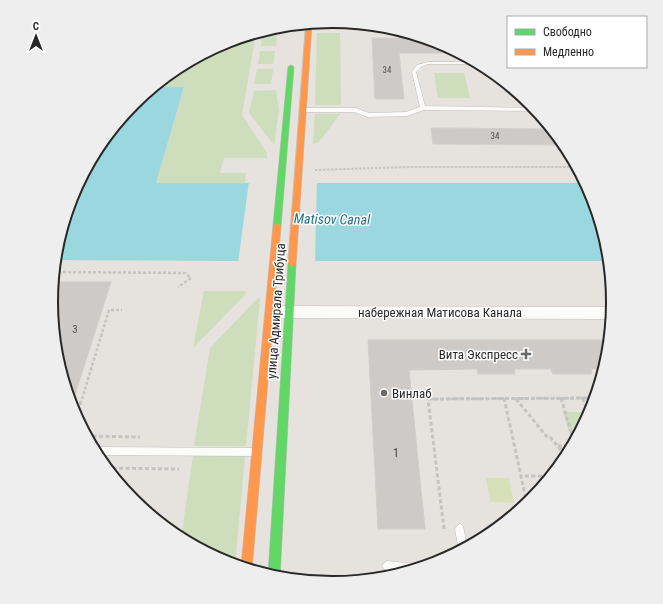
<svg xmlns="http://www.w3.org/2000/svg" width="663" height="604" font-family="'Roboto Condensed',sans-serif">
<rect width="100%" height="100%" fill="#e6e2de"/>
<!-- green -->
<path fill="#ceddbb" d="M256,33L242,115L267,153V158H224L220,173H246L245,183H156L184,88L152,87L176,68L224,42Z
M263,33H277L276,46H261Z
M317,33H340L341,105H315Z
M260,51H275L273,64H258Z
M257,69H273L271,84H254Z
M434,73H464L470,98H438Z
M276,90L279,111L274,145L249,113L254,91Z
M315,114H340L319,142L313,144Z
M204,291H246L245,295L193,348Z
M260,298L246,446H194L210,348L256,300Z
M563,412H590L574,442H572Z
M193,456H245L235,565L224,562L181,538Z"/>
<!-- pitch -->
<path fill="#d8e0b9" d="M486,478H509L514,503L490,502Z"/>
<!-- water -->
<path fill="#9ad7df" d="M152,87H184L156,183H585C597,206 606,235 608,261H235L55,260C60,206 95,141 133,103C139,97 146,93 152,87Z"/>
<!-- pier -->
<path fill="#e6e2de" d="M249,181H317L315,262L238,263Z"/>
<!-- building -->
<path fill="#cdcac8" stroke="#d1cecb" d="M372,38L426,39L439,42L459,53H399L404,99H375Z
M431,128L551,129L564,145L433,144Z
M52,282H111L71,407L56,357L50,302Z
M368,340H609L607,357L603,369H591L592,374H553L551,369H514L515,374H478L477,369L409,370L425,529H378Z"/>
<g fill="none" stroke-linecap="round" stroke-linejoin="round">
<!-- lane casing -->
<g stroke="#c0bfbf" stroke-width="1">
<path id="lane" d="M428,62H475L479,64H428L421,67L416,72L425,106L534,108L537,111L424,110L407,116L368,117L354,112H303L300,110L303,108H355L369,113L406,112L420,107L412,72L417,65Z
M94,447L253,448L256,449L257,452L256,455L253,456L96,455L92,448Z
M460,524L463,526L467,546L459,551L455,529L457,526Z
M387,561L416,564L419,566L420,567C408,571 396,575 384,569L382,566L384,563Z"/>
</g>
<!-- street casing -->
<g stroke="#c0bfbf" stroke-width="1">
<path id="street" d="M278,306L611,307H612L611,319L278,318L273,317L270,312L273,307Z"/>
</g>
<!-- fast casing -->
<g stroke="#c0bfbf" stroke-width="1">
<path id="fast" d="M291,65L294,67L281,226L277,229L273,226L288,67Z
M292,261L296,264L280,578L268,575L288,264Z"/>
</g>
<!-- slow casing -->
<g stroke="#c0bfbf" stroke-width="1">
<path id="slow" d="M306,23H312L296,264L292,267L288,264Z
M277,223L281,226L252,570L241,567L273,226Z"/>
</g>
<!-- path-far2 -->
<path stroke="#c4c4c3" stroke-width="2" stroke-dasharray="2.5 1.5" stroke-linecap="butt" d="M315,170L408,167H576"/>
<!-- path-far1 -->
<path stroke="#c4c4c3" stroke-width="2.5" stroke-dasharray="3 2" stroke-linecap="butt" d="M53,272L185,273L191,278L178,287
M82,399L109,310H122
M431,399L594,398"/>
<!-- path -->
<path stroke="#c4c4c3" stroke-width="3" stroke-dasharray="4 2.5" stroke-linecap="butt" d="M504,398L521,476
M561,398L574,442
M583,398L588,415
M516,399L548,438H551L566,456
M76,417L82,398
M86,436L140,437
M558,446H572
M106,468L179,469
M527,504L521,476H550
M444,529L428,399L594,398"/>
<!-- lane -->
<use href="#lane" fill="#fbfbfa" fill-rule="evenodd"/>
<!-- street -->
<use href="#street" fill="#fbfbfa" fill-rule="evenodd"/>
<!-- fast -->
<use href="#fast" fill="#63d668" fill-rule="evenodd"/>
<!-- slow -->
<use href="#slow" fill="#ff974d" fill-rule="evenodd"/>
</g>
<!-- markers -->
<g fill="#6a6968" stroke="#fff" stroke-width="1.5">
<path d="M524 348h4v4h4v4h-4v4h-4v-4h-4v-4h4z"/>
<circle cx="384" cy="393" r="4"/>
</g>
<g text-anchor="middle" dominant-baseline="central" stroke-width="3" stroke-linejoin="round" paint-order="stroke">
<!-- far-number labels -->
<g font-size="9" fill="#525151">
<text x="387" y="70">34</text>
<text x="495" y="136">34</text>
</g>
<!-- number labels -->
<g font-size="11" fill="#525151">
<text x="75" y="329">3</text>
</g>
<!-- street labels -->
<g font-size="13" fill="#282828" stroke="#fff">
<text transform="translate(276 311) rotate(-86)">улица Адмирала Трибуца</text>
<text x="440" y="312">набережная Матисова Канала</text>
</g>
<!-- poi labels -->
<g font-size="13" fill="#282828" stroke="#fff" text-anchor="end">
<text x="518" y="354">Вита Экспресс</text>
<text x="392" y="393" text-anchor="start">Винлаб</text>
</g>
<!-- near-number labels -->
<g font-size="13" fill="#525151">
<text x="396" y="452">1</text>
</g>
<!-- water labels -->
<g font-size="14" font-style="italic" fill="#1d7187" stroke="#fff">
<text transform="translate(332 219) rotate(1)">Matisov Canal</text>
</g>
</g>
<!-- crop -->
<path d="M0 0H663V604H0ZM58 302a274 274 0 1 1 548 0a274 274 0 1 1-548 0Z" fill="#eee" fill-rule="evenodd"/>
<path fill="none" stroke="#282828" stroke-width="2" d="M58 302a274 274 0 1 1 548 0a274 274 0 1 1-548 0Z"/>
<!-- legend -->
<rect x="507" y="16" width="140" height="52" fill="#ffffff" stroke="#a9a9a9"/>
<rect x="515" y="29" width="20" height="6" fill="#63d668" stroke="#a9a9a9"/>
<text x="543" y="36" font-size="12" fill="#282828">Свободно</text>
<rect x="515" y="49" width="20" height="6" fill="#ff974d" stroke="#a9a9a9"/>
<text x="543" y="56" font-size="12" fill="#282828">Медленно</text>
<!-- north arrow -->
<g transform="translate(36 36)" stroke="#ffffff" stroke-width="3" paint-order="stroke">
<path d="M0-3L7 15L0 10L-7 15Z" fill="#282828"/>
<text y="-6" font-size="11" font-weight="bold" text-anchor="middle" fill="#282828">С</text>
</g>
</svg>
